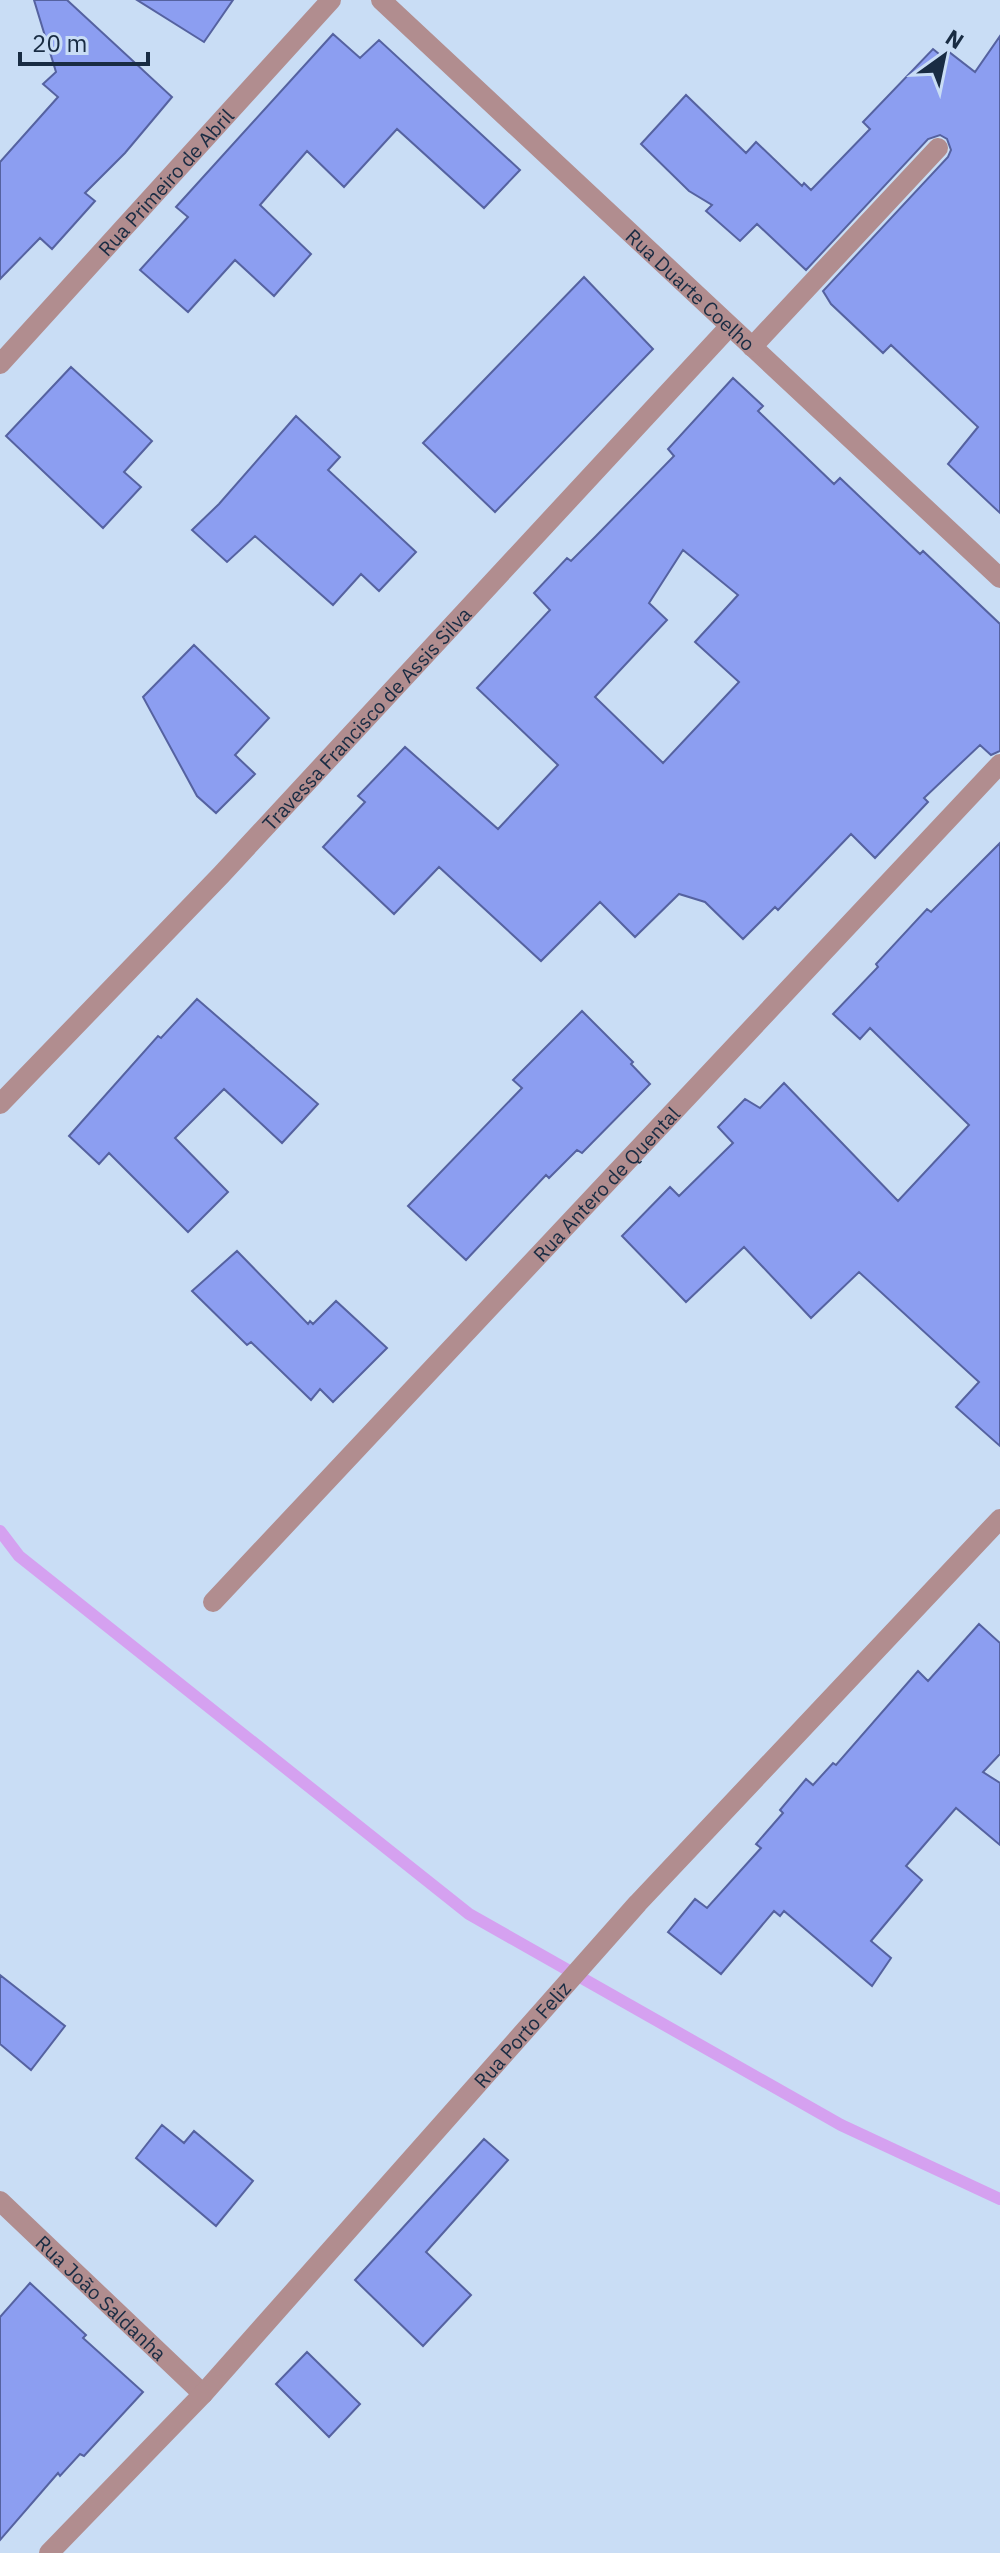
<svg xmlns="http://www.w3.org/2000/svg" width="1000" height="2553" font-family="'IBM Plex Sans',sans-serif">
<rect width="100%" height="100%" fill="#c9ddf5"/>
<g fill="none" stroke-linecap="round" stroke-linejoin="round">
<!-- stream -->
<path stroke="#d5a1f0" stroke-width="12" d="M0,1531L19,1556L469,1914L841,2125L1000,2199"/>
</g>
<!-- building -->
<path fill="#8c9ef1" stroke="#5562a0" stroke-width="2" fill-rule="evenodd" d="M34,0H67L172,97L125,153L85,193L95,201L52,249L40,238L0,279V162L58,97L43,84L56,72Z
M137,0H233L204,42Z
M333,34L360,58L379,40L520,170L484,208L397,129L344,187L307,151L260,205L311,254L274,296L235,260L188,312L140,270L188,217L176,207Z
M1000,36V513L948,464L978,427L891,345L883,353L831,304L823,291L948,157L951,150L947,139L940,135L928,139L806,270L757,224L740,241L706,211L712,205L689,191L641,144L686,95L746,153L756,142L802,186L804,183L811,190L870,129L863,122L933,49L944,58L949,52L975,72Z
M584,277L653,349L495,512L423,443Z
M71,367L152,441L124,472L141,487L103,528L6,436Z
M733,378L763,406L758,411L834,484L840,478L920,554L923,551L1000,624V751L991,755L980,745L924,798L928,802L875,858L851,834L778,910L775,907L743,939L705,902L679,894L635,937L600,902L541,961L439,867L394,914L323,847L365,802L358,796L405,747L498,829L558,765L477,688L550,610L534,593L567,558L571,561L596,536L674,456L668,449ZM683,550L738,595L695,642L739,682L663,763L595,697L667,620L649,603Z
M296,416L340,457L328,470L416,552L379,591L361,574L333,605L255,536L227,562L192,530L219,504Z
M194,645L269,718L235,755L255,774L216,813L197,796L143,697Z
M1000,843V1446L956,1407L979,1382L859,1272L811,1318L744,1247L686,1302L622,1236L670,1187L679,1196L733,1143L718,1127L745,1099L760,1108L784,1083L898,1201L969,1125L870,1028L860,1039L833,1014L878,967L876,964L927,909L931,912Z
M197,999L318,1104L282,1143L224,1089L175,1138L228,1192L188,1232L109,1153L99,1164L69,1136L158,1036L161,1038Z
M582,1011L633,1062L631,1064L650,1084L582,1153L577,1150L549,1178L546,1175L466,1260L408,1206L522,1088L513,1080Z
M237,1251L308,1324L310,1321L313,1324L336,1301L387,1348L333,1402L320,1389L311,1400L251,1342L247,1345L192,1291Z
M979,1624L1000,1643V1754L983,1772L1000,1783V1845L956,1808L906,1866L922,1880L871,1941L891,1958L872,1986L784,1911L780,1916L774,1911L721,1974L668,1932L695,1899L707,1908L761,1848L756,1844L783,1813L780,1810L806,1779L813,1785L833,1763L836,1765L918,1671L928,1681Z
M0,1975L65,2026L31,2070L0,2044Z
M162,2125L184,2143L194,2131L253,2181L216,2226L136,2158Z
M484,2139L508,2160L426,2252L471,2295L423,2346L355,2280Z
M30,2283L86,2335L83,2338L143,2392L84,2456L80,2454L60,2476L58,2473L0,2540V2317Z
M307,2352L360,2404L329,2437L276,2384Z"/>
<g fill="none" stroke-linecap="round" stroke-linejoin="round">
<!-- minor -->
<g stroke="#b18d8f" stroke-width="20">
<path id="s1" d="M381,0L1000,578"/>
<path d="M752,347L938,148"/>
<path id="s2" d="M0,364L331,0"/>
<path id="s3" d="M0,1104L221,875L729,327"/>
<path id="s4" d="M213,1602L1000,764"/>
<path id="s5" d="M0,2201L203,2394"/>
<path id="s6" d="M49,2553L203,2394L638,1903L1000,1519"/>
</g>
</g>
<g text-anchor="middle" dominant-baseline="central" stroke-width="6" stroke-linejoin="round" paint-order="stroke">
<!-- street labels -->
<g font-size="20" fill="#192c43" stroke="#c9ddf5">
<text stroke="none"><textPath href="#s2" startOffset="246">Rua Primeiro de Abril</textPath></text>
<text stroke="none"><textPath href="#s1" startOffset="424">Rua Duarte Coelho</textPath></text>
<text stroke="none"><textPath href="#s3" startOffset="532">Travessa Francisco de Assis Silva</textPath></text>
<text stroke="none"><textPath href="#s4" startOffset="574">Rua Antero de Quental</textPath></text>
<text stroke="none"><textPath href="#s6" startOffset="702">Rua Porto Feliz</textPath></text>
<text stroke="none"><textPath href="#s5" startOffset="140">Rua João Saldanha</textPath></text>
</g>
</g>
<!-- north arrow -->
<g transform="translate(944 56) rotate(33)" stroke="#c9ddf5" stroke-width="6" paint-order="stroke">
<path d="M0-6L14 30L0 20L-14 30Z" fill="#192c43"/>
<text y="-12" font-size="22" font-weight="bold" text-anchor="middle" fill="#192c43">N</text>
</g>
<!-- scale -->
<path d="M20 52v12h128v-12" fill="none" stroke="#192c43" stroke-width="4"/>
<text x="32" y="52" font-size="24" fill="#192c43" stroke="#c9ddf5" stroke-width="6" paint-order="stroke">20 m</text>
</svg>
